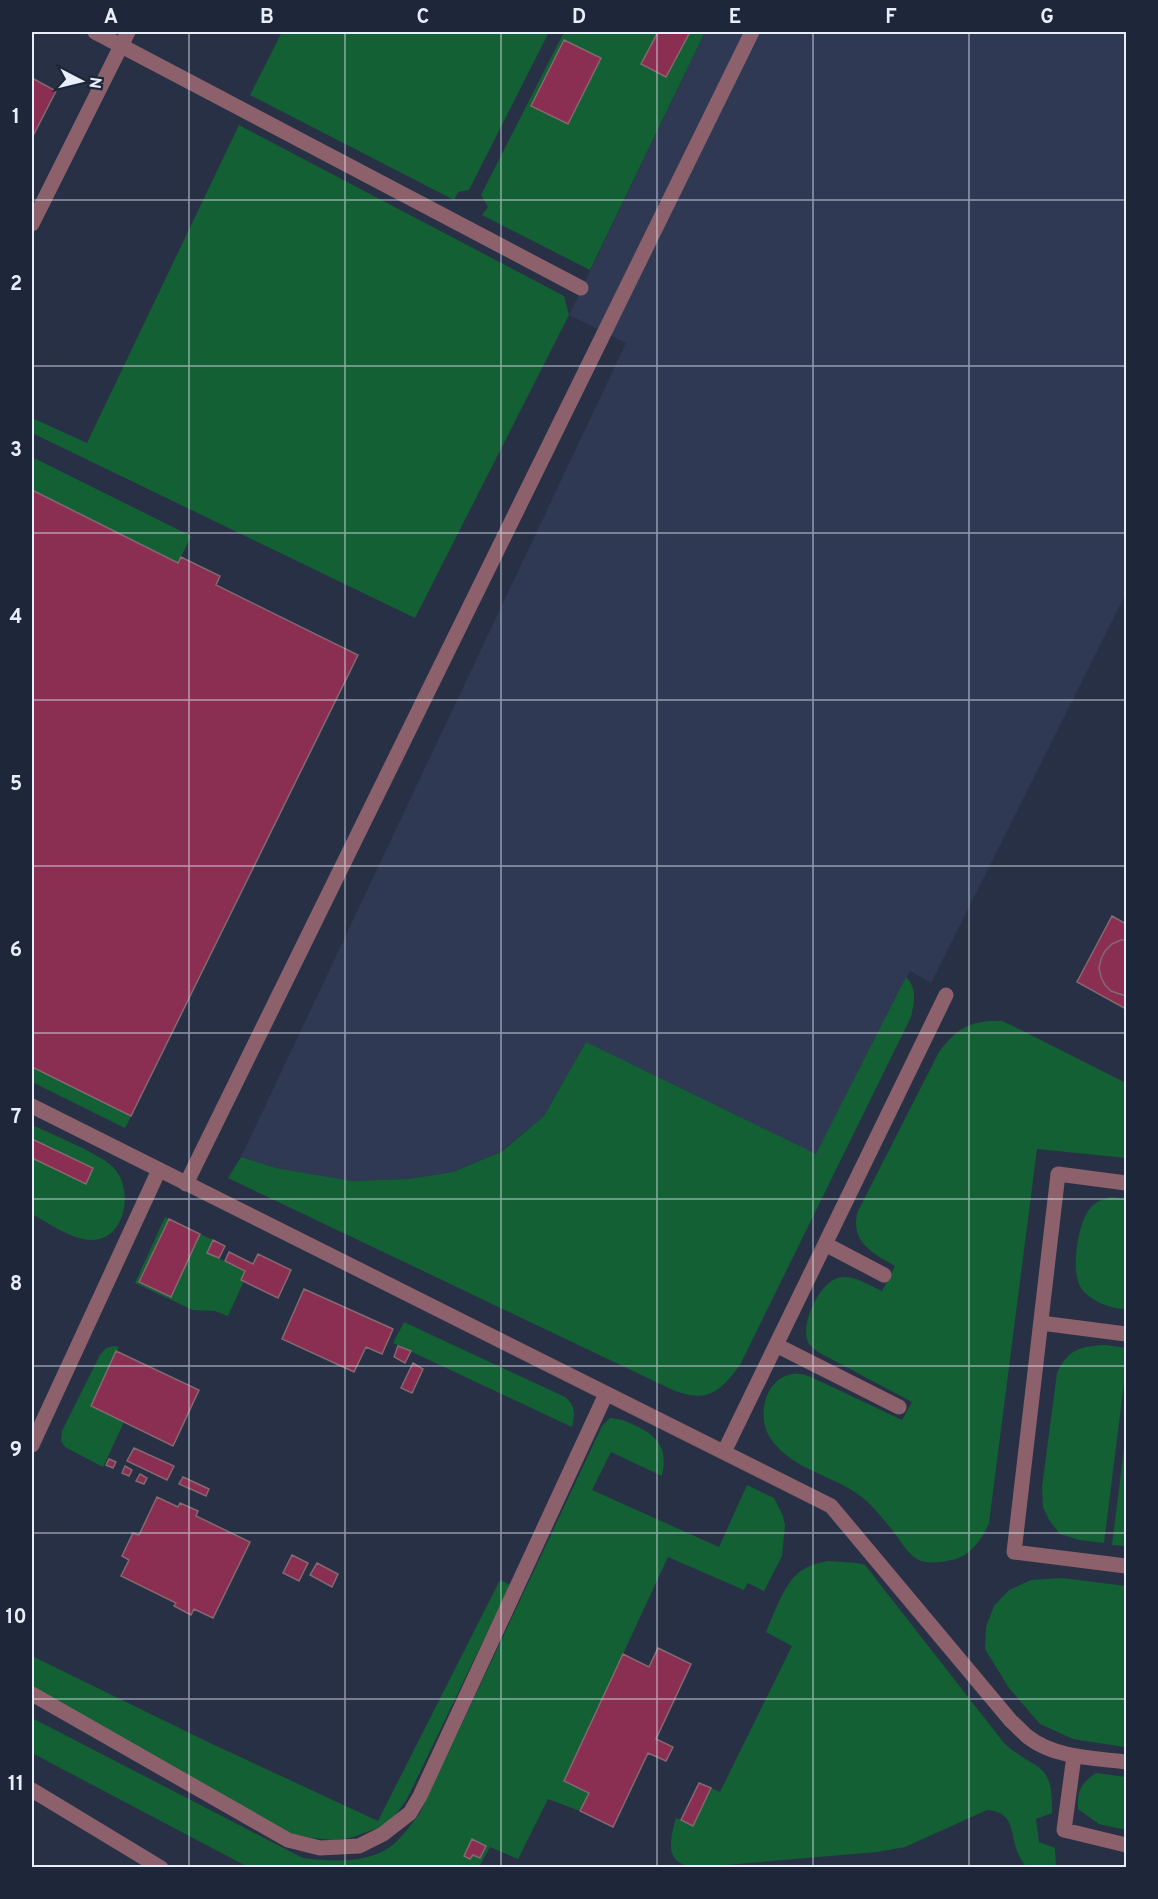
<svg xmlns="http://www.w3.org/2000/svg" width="1158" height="1899" font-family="Overpass,sans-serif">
<rect width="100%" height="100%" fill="#283045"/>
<!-- built -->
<path fill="#2f3953" d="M705,32H1126V593L931,983L910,971L816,1155L586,1042L544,1116L500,1152L453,1172L408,1179L352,1181L276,1168L241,1157L626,343L569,315Z"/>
<!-- green -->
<path fill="#136034" d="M282,32H549L469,190L458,192L454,200L250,95Z
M564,32H705L590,270L482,215L488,207L481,195Z
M239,125L564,296L569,315L415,618L32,433V418L87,443Z
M32,457L191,536L178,563L32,490Z
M906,977C918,989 914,1003 911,1017L740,1365C721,1391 708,1403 675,1391L228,1178L241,1157L276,1168L352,1181L408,1179L453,1172L501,1152L544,1116L586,1042L816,1154Z
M988,1021H1002L1013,1026L1126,1083V1158L1037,1149L989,1523C983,1538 970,1557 952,1560C942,1562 927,1565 917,1559C906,1552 901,1541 893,1531C883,1519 872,1504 859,1495C832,1475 791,1469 771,1439C756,1418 764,1378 793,1374C800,1373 805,1375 811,1377L902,1420L912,1402L820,1353C817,1351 812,1348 809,1344C798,1326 821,1277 843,1277C856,1276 870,1286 882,1291L895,1266C872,1253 849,1241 858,1211L939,1052C954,1033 963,1024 988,1021Z
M32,1067L131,1116L125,1128L32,1082Z
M32,1125C51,1134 101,1154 114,1168C134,1190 126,1240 91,1240C73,1240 48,1223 32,1214Z
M1112,1197L1126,1199V1309C1111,1309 1090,1301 1081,1288C1070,1272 1078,1221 1091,1207C1097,1201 1103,1199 1112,1197Z
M165,1217L169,1219L139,1282L171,1297L200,1234L213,1240L208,1253L245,1271L241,1280L244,1281L228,1316L215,1311L193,1310L135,1283Z
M404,1322L565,1397C576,1406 575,1415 572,1427L393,1343Z
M1106,1345L1126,1348V1367L1104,1543L1079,1540L1060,1534L1049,1520L1043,1507L1042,1487L1057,1373C1068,1349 1081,1346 1106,1345Z
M114,1346L119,1347L91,1406L124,1422L103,1467L65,1447L61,1441L62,1431L100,1355L106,1348Z
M610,1418C623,1419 631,1423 642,1429C662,1440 667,1453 662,1476L611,1452L592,1490L719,1547L747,1485L774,1498L783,1516L785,1525L782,1556L764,1591L748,1583L744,1590L668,1557L564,1781L589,1793L580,1811L548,1799L518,1859L490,1847L479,1867H248L32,1753V1718L303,1858C330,1861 362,1864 387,1849C401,1840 410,1826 420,1813L602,1426Z
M1126,1433V1546L1112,1545Z
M828,1561L857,1563L865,1565L1004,1743C1037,1773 1053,1759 1052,1813L1036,1819L1039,1842L1055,1848L1056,1867H1026C1023,1862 1019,1857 1017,1851C1010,1830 1014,1812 987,1810L905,1847L877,1852L702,1867C665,1868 668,1846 676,1818L693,1825L711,1788L720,1792L792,1646L766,1632C774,1614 785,1581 801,1571C809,1565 818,1563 828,1561Z
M1062,1578L1126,1586V1728L1124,1747L1073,1739L1040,1724L1009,1688L985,1649L986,1627L994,1606L1009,1590L1031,1580Z
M500,1580L510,1585L407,1799L389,1824L350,1838L332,1840L313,1838L289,1833L32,1688V1656L210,1743L378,1821Z
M1096,1773L1126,1777V1830L1099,1824L1078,1809C1077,1791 1081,1783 1096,1773Z"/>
<!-- building -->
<path fill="#8a2f52" stroke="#856870" stroke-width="1.5" d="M658,32H690L666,77L641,64Z
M564,40L601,58L568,124L531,106Z
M32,78L56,91L32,138Z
M32,490L178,563L181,557L220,576L216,585L358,655L131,1116L32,1067Z
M1112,916L1126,924V1009L1077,982Z
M1121,940H1126V996L1111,991L1105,985L1101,977L1099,968L1101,959L1105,951L1112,944Z
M32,1139L93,1168L86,1184L32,1158Z
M169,1219L200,1234L171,1297L139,1282Z
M213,1240L225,1246L219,1258L207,1253Z
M229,1252L253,1264L258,1254L291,1270L278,1298L241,1280L245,1271L225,1261Z
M304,1289L393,1329L382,1354L366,1347L354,1372L282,1339Z
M398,1346L411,1351L405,1363L394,1357Z
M116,1351L199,1390L173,1446L91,1406Z
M413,1363L423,1369L412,1393L401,1388Z
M134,1448L174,1466L167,1480L127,1461Z
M109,1459L116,1462L113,1468L106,1465Z
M125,1466L132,1470L129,1476L122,1473Z
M140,1474L147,1478L144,1484L136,1481Z
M183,1477L209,1489L206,1496L179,1484Z
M157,1497L178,1507L180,1503L198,1511L196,1516L250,1542L213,1618L194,1609L191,1615L174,1606L176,1603L121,1576L129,1560L122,1556L133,1533L139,1535Z
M292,1555L308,1563L299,1581L283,1573Z
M317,1563L338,1574L332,1587L310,1575Z
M658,1648L691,1664L656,1739L673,1747L666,1761L648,1753L613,1827L580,1811L589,1793L564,1781L623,1654L649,1667Z
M699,1783L711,1788L693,1826L681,1820Z
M472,1839L486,1846L480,1858L473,1855L470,1859L464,1856Z"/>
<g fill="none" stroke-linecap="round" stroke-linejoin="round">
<!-- minor -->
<path stroke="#8c616c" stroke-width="15" d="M95,32L581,288
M32,224L128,32
M32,1106L831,1506L1011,1721C1017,1726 1022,1732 1028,1737C1055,1758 1094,1758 1126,1762
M1126,1183L1058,1174L1014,1552L1126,1566
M186,1184L752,32
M825,1244L884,1275
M1041,1323L1126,1334
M776,1345L899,1407
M32,1445L159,1170
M724,1452L946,995
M32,1694L288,1840L320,1848L359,1846L383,1834L410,1813L420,1796L606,1394
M1074,1756L1064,1830L1126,1845
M32,1790L161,1868"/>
</g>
<!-- grid -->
<path fill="none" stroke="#e8eefb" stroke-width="1.5" stroke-opacity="0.55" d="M189,32V1868M345,32V1868M501,32V1868M657,32V1868M813,32V1868M969,32V1868M32,200H1126M32,366H1126M32,533H1126M32,700H1126M32,866H1126M32,1033H1126M32,1199H1126M32,1366H1126M32,1533H1126M32,1699H1126"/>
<!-- border -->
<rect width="1158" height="1899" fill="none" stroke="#1e263a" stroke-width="66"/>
<!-- north arrow -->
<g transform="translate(81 81) rotate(97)" stroke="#1e263a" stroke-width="4.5" paint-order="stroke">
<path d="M0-4.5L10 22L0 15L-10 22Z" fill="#e8eefb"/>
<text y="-9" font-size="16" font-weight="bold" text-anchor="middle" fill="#e8eefb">N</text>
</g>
<rect x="33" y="33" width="1092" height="1833" fill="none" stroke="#e8eefb" stroke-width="2"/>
<g font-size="20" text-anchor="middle" font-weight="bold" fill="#e8eefb">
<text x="111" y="23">A</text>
<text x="267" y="23">B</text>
<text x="423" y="23">C</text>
<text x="579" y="23">D</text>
<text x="735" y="23">E</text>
<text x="891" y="23">F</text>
<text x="1047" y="23">G</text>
<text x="16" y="123">1</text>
<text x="16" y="290">2</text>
<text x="16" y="456">3</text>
<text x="16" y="623">4</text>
<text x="16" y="790">5</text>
<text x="16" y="956">6</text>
<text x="16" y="1123">7</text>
<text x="16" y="1290">8</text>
<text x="16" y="1456">9</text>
<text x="16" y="1623">10</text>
<text x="16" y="1790">11</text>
</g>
</svg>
